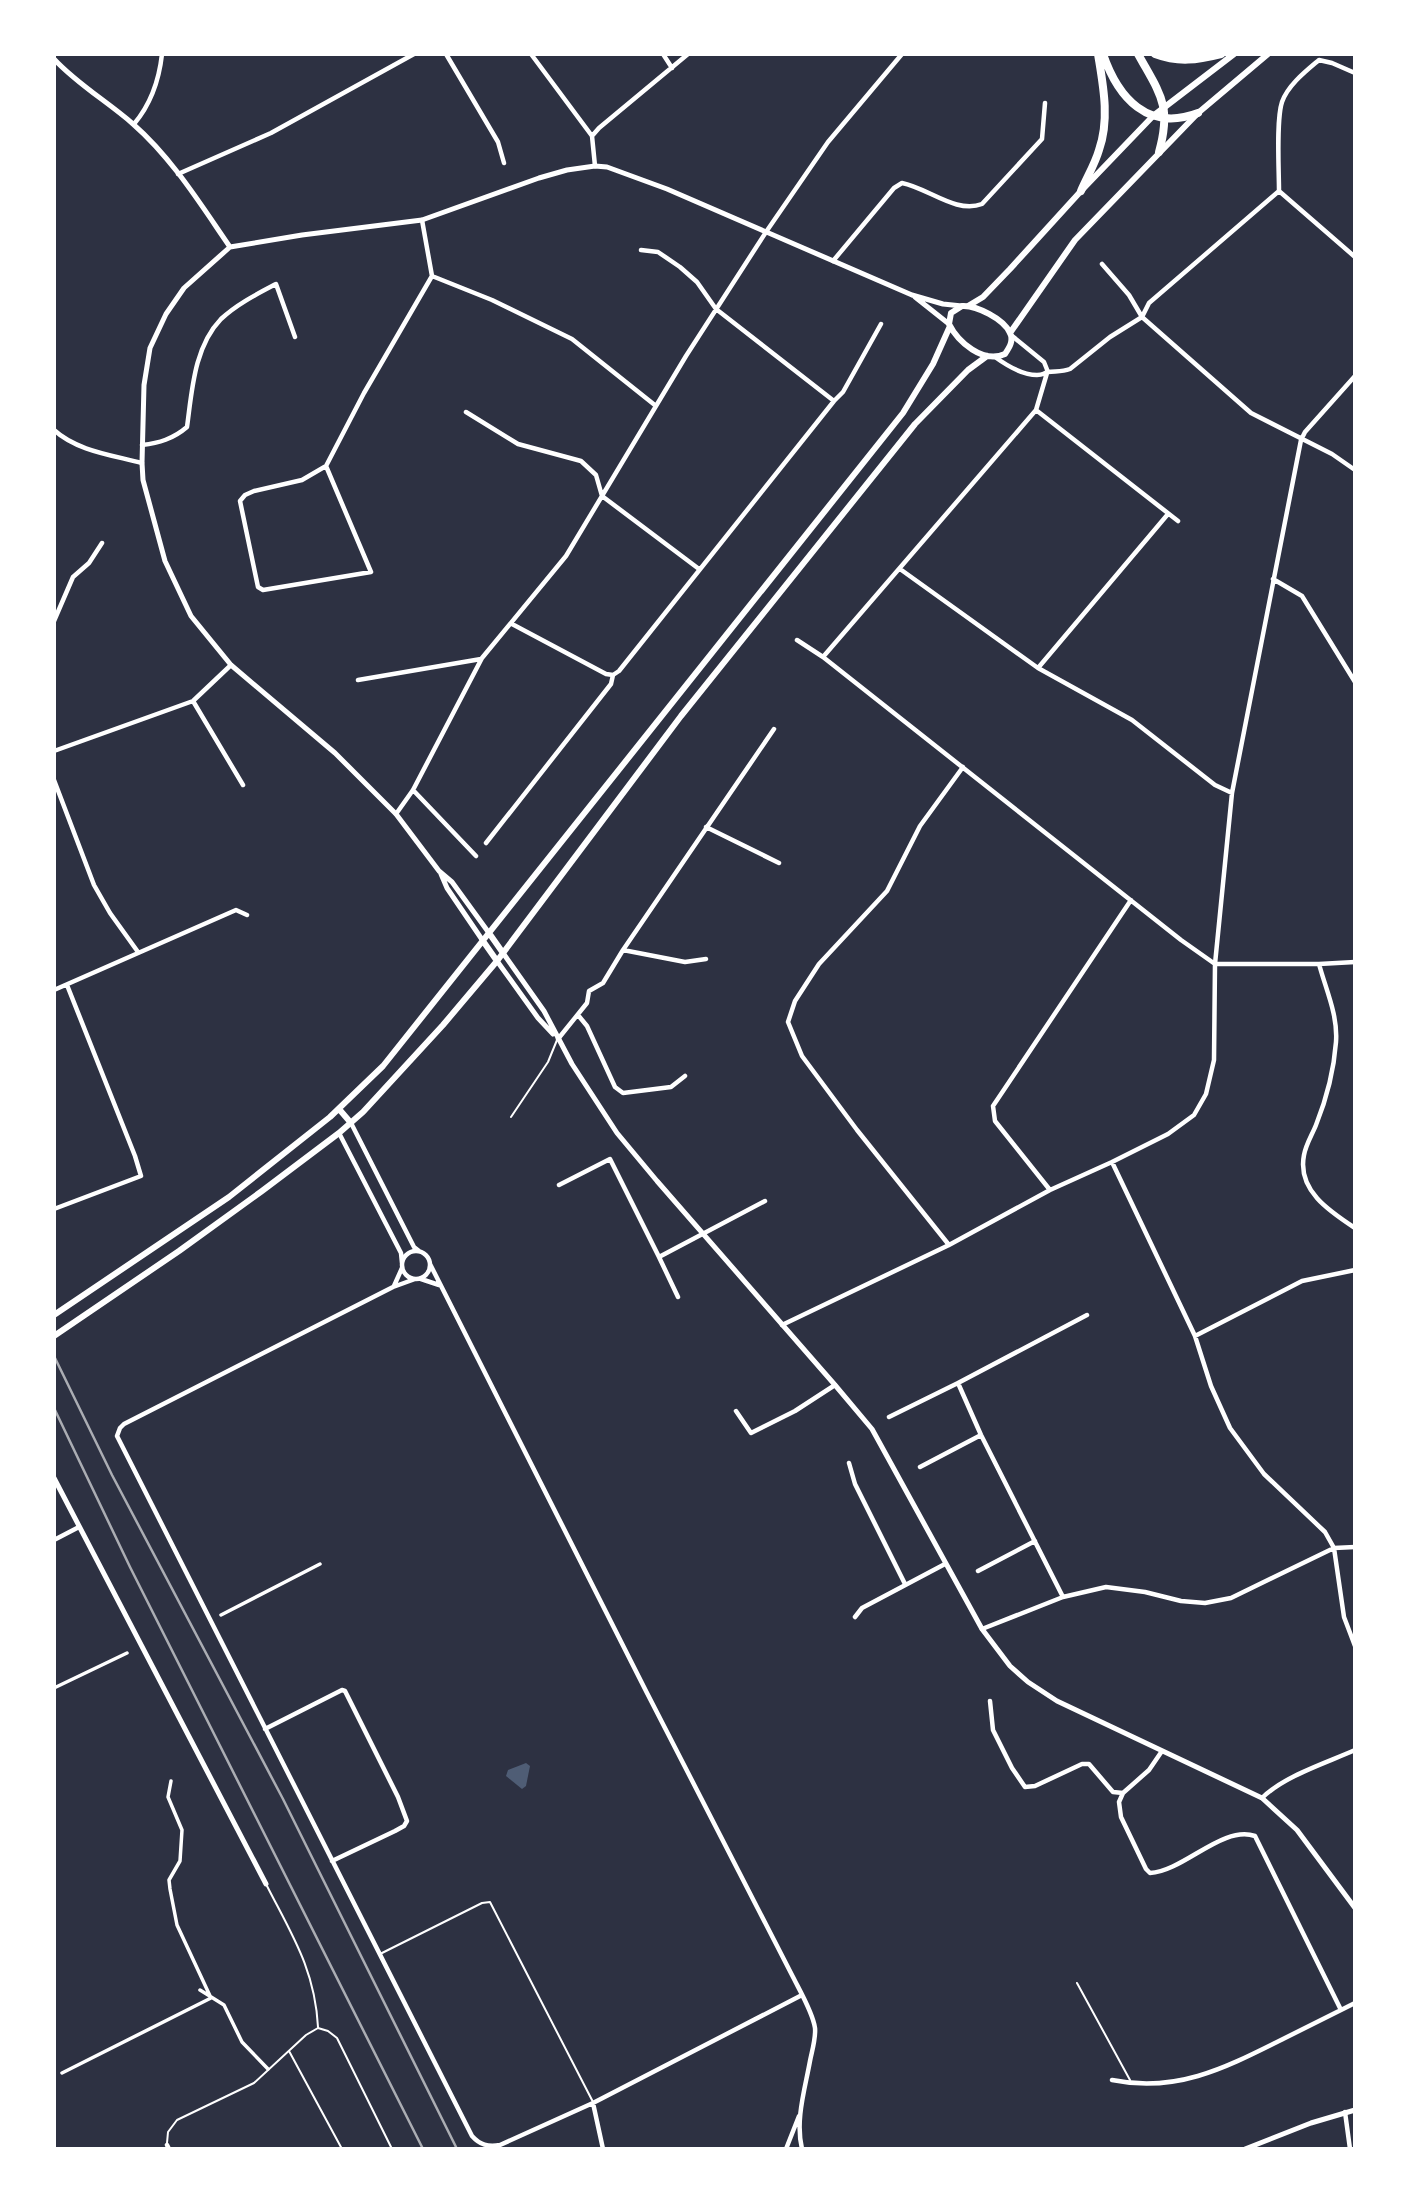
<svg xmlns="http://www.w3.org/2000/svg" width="1409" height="2203" font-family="Manrope,sans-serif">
<rect width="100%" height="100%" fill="#2d3142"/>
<!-- water -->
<path fill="#4f5d75" d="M526,1763L530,1766L526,1786L522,1789L506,1776L508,1770Z"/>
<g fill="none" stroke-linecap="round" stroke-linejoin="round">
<!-- service -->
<path stroke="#fff" stroke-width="2" d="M511,1117L548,1062L557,1040
M267,1886C292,1935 315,1970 318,2027
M380,1954L482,1903L490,1902L593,2102
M1077,1983L1130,2080
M289,2051L342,2149
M167,2143L168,2132L177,2120L254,2083L306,2035L318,2028L328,2031L337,2038L392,2149"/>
<!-- pedestrian -->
<path stroke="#fff" stroke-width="3.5" d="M221,1615L320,1564
M54,1688L127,1653
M171,1781L168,1797L182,1830L180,1861L169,1880L170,1889L177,1925L211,1998
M200,1990L224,2005L242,2042L268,2069
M62,2073L211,1998"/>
<!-- minor -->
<path stroke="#fff" stroke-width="4.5" d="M446,54L498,142L504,163
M531,54L592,136L595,166
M663,54L672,68
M134,124C151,104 159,81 162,54
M592,136L599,128L688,54
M178,174L271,133L414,54
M1279,191L1355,257
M833,261L894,188L902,183C928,188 956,214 982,204L1042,139L1045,103
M1102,264L1129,295L1142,317L1251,413L1332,454L1355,470
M432,276L492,300L572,339L656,406
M1011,335L1044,362L1048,372
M995,357C1006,365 1022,375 1037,375C1043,375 1042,374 1048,372C1056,371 1062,372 1070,369L1110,337L1142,317L1149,303L1279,191C1279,169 1276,120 1282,102C1288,85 1306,71 1319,60L1332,63L1355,73
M834,401L843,392L881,324
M1036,410L1178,521
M466,412L518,444L581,461L596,475L602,496L699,569
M54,430C77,451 112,455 142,463
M142,445C159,443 173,439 187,427C192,391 194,347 221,319C237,304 257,294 276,284L295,337
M326,466L371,572L263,590L258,587L240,501L245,495L254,491L302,480L326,466L364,393L432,276L422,220
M900,569L1038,668L1132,720L1215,785L1232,793
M1273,579L1302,596L1355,682
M54,621L73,577L89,563L102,543
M512,624L606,674L613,675
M797,640L823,657L1181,940L1215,964H1319L1355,962
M823,657L1036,410L1047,373
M1038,668L1168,514
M358,680L481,659
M193,701L243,785
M54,751L193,701L231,665
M54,780L94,885L110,913L138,952
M413,790L476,856
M396,814L413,790L482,658L566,556L686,356L766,232L828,142L902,54
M706,827L779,863
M486,843L611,684L613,675L619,671L834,401L716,309L697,282L680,267L658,252L641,250
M623,950L685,962L706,959
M1319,964C1326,990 1338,1015 1336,1042C1334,1069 1326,1100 1316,1125C1312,1135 1306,1144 1304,1155C1297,1190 1329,1211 1355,1228
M54,990L236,910L247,915
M578,1015L587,1026L615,1087L623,1093L671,1087L685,1076
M558,1039L587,1003L589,991L603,983L623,950L774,729
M351,1123L414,1247L419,1251
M339,1133L401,1253L402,1263
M1112,1162L1195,1336L1211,1386L1230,1428L1264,1474L1325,1532L1334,1548L1344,1617L1355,1646
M559,1185L610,1159L659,1257L765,1201
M1050,1190L995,1121L993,1106L1131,900
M54,1209L141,1176L135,1156L67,985
M949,1245L857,1130L802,1056L788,1022L795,1001L819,964L887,891L920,826L963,767
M402 1265a14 14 0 1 1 28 0a14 14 0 1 1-28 0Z
M659,1257L678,1297
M430,1264L647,1693L793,1977C800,1991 813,2013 815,2028C816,2038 812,2051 810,2061C805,2089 795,2120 802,2149
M415,1279L393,1287L124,1424L120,1428L117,1436L472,2136C480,2145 488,2147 500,2145L593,2103L802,1995
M421,1279L439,1285
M394,1286L402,1268
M782,1325L949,1245L1050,1190L1112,1162L1168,1134L1194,1115L1206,1094L1214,1060L1215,964L1232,793L1301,440L1305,432L1355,376
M1195,1336L1302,1281L1355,1270
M958,1383L1087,1315
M736,1411L751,1433L795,1411L835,1385
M889,1417L958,1383L981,1435L1063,1597
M849,1463L855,1484L905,1584
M920,1467L981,1435
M54,1540L79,1527
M978,1571L1035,1541
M855,1617L862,1608L945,1564
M982,1629L1063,1597L1106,1587L1145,1592L1181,1601L1205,1603L1231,1598L1334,1548L1355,1547
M990,1701L993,1730L1012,1768L1025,1787L1035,1786L1082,1764H1089L1113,1792L1123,1793L1149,1770L1162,1751
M265,1729L342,1690L345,1691L398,1797L407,1821L404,1826L395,1831L332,1861
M1123,1793L1119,1802L1121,1817L1146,1869L1150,1873C1184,1871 1222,1825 1255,1836L1341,2010
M1262,1798C1284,1776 1326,1763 1355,1750
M1112,2080C1175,2093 1223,2069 1277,2042C1303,2029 1329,2016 1355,2003
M593,2103L603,2149
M1345,2112L1350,2149
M167,2145L169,2149
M786,2149L799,2116"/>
<!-- tertiary -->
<path stroke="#fff" stroke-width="5" d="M54,59C77,84 108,102 133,124C172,158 201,205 230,247
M915,297L949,324
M441,874L447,888L483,941
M489,933L452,882L439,871L396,814L335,753L231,665L191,616L165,561L143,480L142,463L144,385L150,348L166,314L184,288L230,247L302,235L422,220L539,178L567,170L595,166L607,167L667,189L912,295L943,304L962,306
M503,953L544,1011L572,1064L617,1133L657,1181L835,1385L872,1429L982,1629L1010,1666L1028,1682L1057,1701L1262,1798L1297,1830L1355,1908
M497,961L538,1018L553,1034
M54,1478L266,1884
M1245,2149L1311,2123L1355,2110"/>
<!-- secondary -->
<path stroke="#fff" stroke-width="6" d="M962,306C976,305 1004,319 1010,333C1014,341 1009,348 1005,354C983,364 958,342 949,324L951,313Z
M968,306L983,297L1010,269L1081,191L1153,116L1234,54
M1010,333L1075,240L1198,113L1268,54
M489,933L503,953
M483,941L497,961
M339,1109L351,1123
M54,1315L229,1197L330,1117L383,1066L903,413L933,364L950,326
M54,1336L179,1251L262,1191L339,1133L363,1112L443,1025L497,961L681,716L915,424L968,370L987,356"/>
<!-- motorway -->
<path stroke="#fff" stroke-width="8" d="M1103,54C1118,98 1148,132 1198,113
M1138,54C1160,94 1172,105 1159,152
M1155,54C1179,63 1197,60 1221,54
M1081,191C1087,177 1095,164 1099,150C1110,119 1103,85 1098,54"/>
<!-- rail -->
<path stroke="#abadb3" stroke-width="2.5" d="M54,1356L112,1475L283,1799L457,2149
M54,1408L130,1567L423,2149"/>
</g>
<!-- border -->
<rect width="1409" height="2203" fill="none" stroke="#ffffff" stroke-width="112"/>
</svg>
